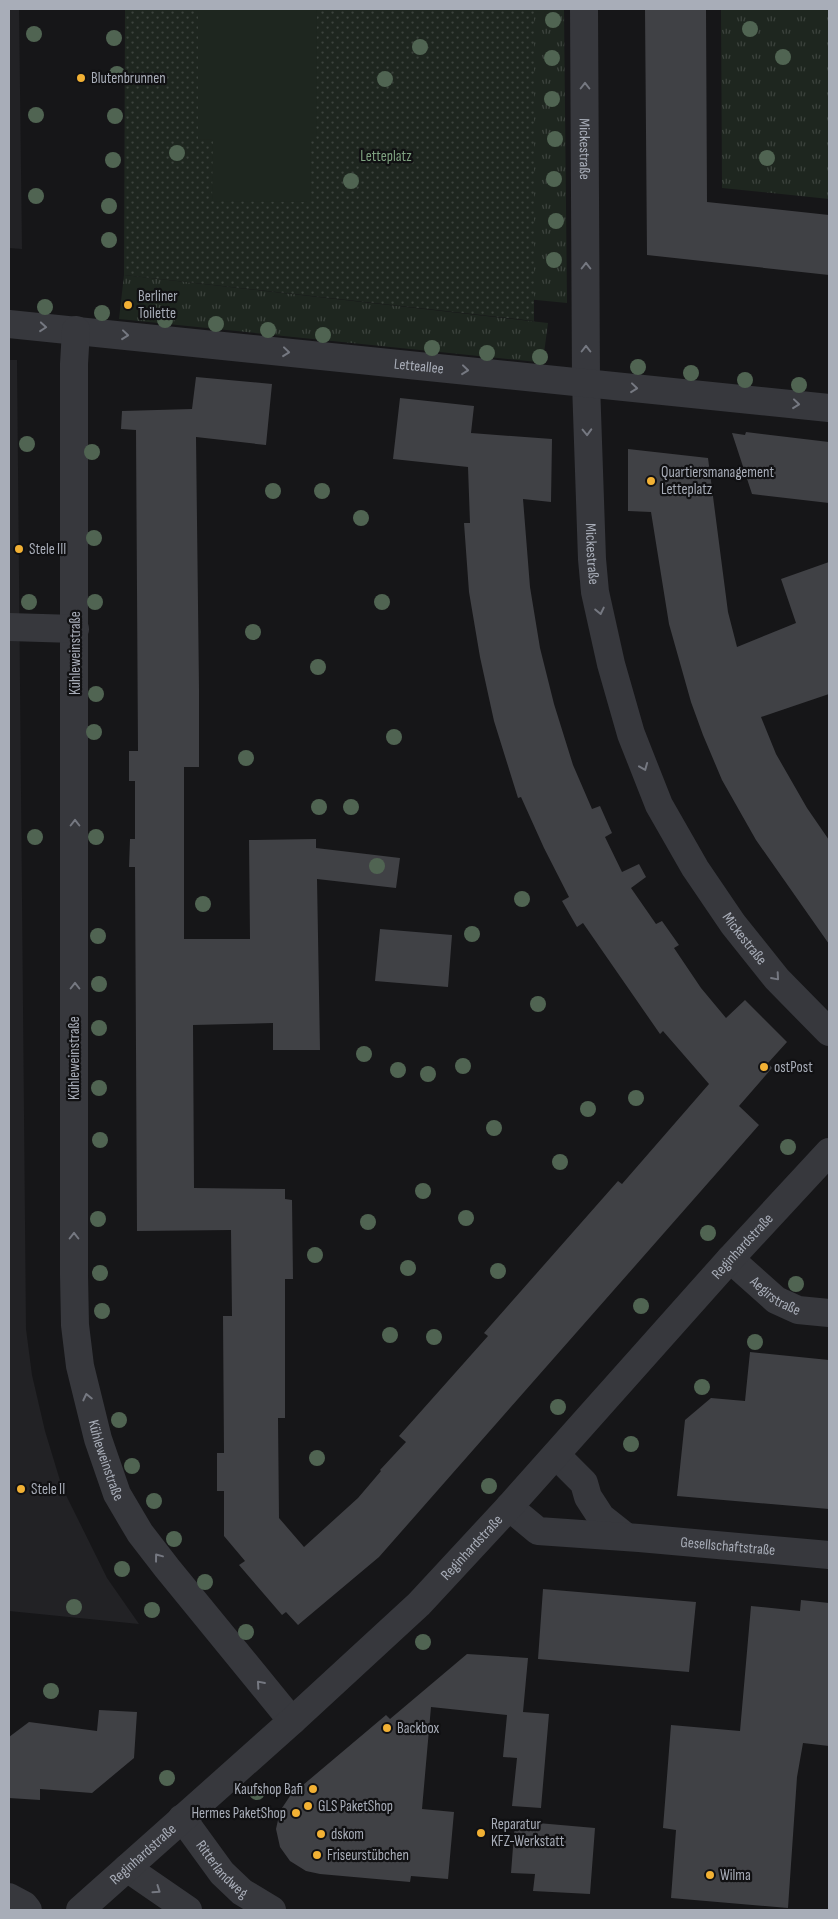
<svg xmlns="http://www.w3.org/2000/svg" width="838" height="1919" font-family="'Sofia Sans Condensed',sans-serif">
<defs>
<pattern id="grass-tufts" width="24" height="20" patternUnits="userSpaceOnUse" patternTransform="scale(1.25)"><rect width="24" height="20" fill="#1e261f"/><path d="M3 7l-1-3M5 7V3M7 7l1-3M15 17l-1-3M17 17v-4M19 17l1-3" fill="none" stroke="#3c433d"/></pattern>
<pattern id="park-dots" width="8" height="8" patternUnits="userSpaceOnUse" patternTransform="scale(1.25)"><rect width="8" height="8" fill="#1e261f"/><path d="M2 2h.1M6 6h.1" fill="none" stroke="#3c433d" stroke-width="1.8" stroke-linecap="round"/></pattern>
</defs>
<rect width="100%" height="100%" fill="#161618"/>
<!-- built -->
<path fill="#222225" d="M9,9H19L22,249L9,248Z
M9,360H17L26,1329L32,1375L45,1431L62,1487L107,1578L139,1624L9,1611Z"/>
<!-- grass -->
<path fill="url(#grass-tufts)" d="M534,9H564L567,303L506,297L534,259Z
M721,9H829V199L722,188Z
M124,275L548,323L543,361L537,362L119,319Z"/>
<!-- park -->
<path fill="url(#park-dots)" d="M125,9H534V321L124,275Z"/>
<!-- pitch -->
<path fill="#1e261f" d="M198,9H317L316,140H310L311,202L212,201L213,140L198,139Z"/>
<!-- building -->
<path fill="#404145" d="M645,9H706L707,202L829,215V275L647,255Z
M196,377L272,384L266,445L196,437L199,689V767H184V939H250L249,840L316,839V848L400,858L396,888L317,879L320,1050H273V1023L193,1025L194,1188L285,1189V1199L292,1200L293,1279H285V1418H278L279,1518L304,1547L358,1498L381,1471L380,1470L406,1442L399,1436L488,1336L484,1333L618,1181L622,1184L709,1084L663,1031L660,1034L583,923L577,927L562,901L569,897L544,848L521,797L518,798L494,721L480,657L469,592L464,523H470L468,467L393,459L400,398L474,406L471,433L552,439L551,502L523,499L530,587L540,648L554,704L573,765L592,809L600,806L612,833L605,837L622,872L639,864L646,877L631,888L656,924L662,921L679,945L674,948L701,988L726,1018L745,1000L787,1042L768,1063L772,1068L739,1106L759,1125L379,1557L298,1625L286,1612L282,1615L239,1565L245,1561L224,1536V1491H217V1453H224L223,1316H232L231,1230L137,1231L135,867H129L130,839H135V781H129V751H138L136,430L121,429L122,411L192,409Z
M746,432L829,442V503L752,494L732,433L745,435Z
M628,449L708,458L728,612L737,647L796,623L781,579L829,562V694L761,717L776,754L807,808L829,840V944L756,840L722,780L703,735L691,702L669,624L651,512L628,511Z
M380,929L452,935L448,987L375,981Z
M750,1352L829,1360V1509L677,1496L685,1420L711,1398L745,1401Z
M543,1589L696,1602L689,1672L538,1659Z
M801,1600L829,1603V1746L803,1743L797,1777L788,1908L671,1898L676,1830L663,1828L671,1725L740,1731L751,1606L800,1611Z
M467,1654L528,1658L523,1712L549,1714L541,1808L512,1806L517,1758L503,1757L507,1715L431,1707L422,1809L454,1812L448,1879L411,1876L410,1882L320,1874L306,1871L290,1861L280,1847L276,1829L280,1811L290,1796L386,1715L390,1719Z
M99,1710L137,1712L134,1758L92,1793L40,1789V1800L9,1798V1737L29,1722L97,1731Z
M515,1821L595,1828L590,1894L533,1891L535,1874L511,1873Z"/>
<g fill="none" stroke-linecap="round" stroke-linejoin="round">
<!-- minor -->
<g stroke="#37383d" stroke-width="28">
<path id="s1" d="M584,9L586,383L592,559L595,592L611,664L631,734L659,805L695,868L733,924L777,979L829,1032"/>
<path id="s2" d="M9,324L829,408"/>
<path id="s3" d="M76,330L74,364V1275L75,1325L80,1366L98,1439L117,1494L140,1533L167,1568L292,1721"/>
<path d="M9,627L75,629"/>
<path id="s4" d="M730,1259L776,1300L798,1310L829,1313"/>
<path d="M556,1455L584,1483L588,1497L601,1517L625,1536"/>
<path id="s5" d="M509,1507L538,1531L639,1538L829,1555"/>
<path id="s6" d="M182,1818L222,1873L242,1892L272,1910"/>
<path d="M127,1868L188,1910"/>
<path d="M9,1897L24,1905L28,1910"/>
<path id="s7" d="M80,1910L292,1721L419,1604L509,1507L730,1259L829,1152"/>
</g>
</g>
<!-- trees -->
<g fill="#506452">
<circle cx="553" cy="20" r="8"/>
<circle cx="750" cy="29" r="8"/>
<circle cx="34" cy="34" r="8"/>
<circle cx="114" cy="38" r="8"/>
<circle cx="420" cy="47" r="8"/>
<circle cx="783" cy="57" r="8"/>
<circle cx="552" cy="58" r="8"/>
<circle cx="117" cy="74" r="8"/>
<circle cx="385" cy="79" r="8"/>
<circle cx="552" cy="99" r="8"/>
<circle cx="36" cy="115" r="8"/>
<circle cx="115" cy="116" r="8"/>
<circle cx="555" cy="139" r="8"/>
<circle cx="177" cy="153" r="8"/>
<circle cx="767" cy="158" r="8"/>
<circle cx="113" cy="160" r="8"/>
<circle cx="554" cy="179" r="8"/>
<circle cx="351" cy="181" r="8"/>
<circle cx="36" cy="196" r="8"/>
<circle cx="109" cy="206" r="8"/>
<circle cx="556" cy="221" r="8"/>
<circle cx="109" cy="240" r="8"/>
<circle cx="554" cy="260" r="8"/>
<circle cx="45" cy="307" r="8"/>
<circle cx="102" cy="313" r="8"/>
<circle cx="165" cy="320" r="8"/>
<circle cx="216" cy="324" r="8"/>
<circle cx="268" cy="330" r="8"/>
<circle cx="323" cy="335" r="8"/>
<circle cx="432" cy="348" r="8"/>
<circle cx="487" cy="353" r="8"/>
<circle cx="540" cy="357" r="8"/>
<circle cx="638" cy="367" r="8"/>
<circle cx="691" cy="373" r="8"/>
<circle cx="745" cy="380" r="8"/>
<circle cx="799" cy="385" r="8"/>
<circle cx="27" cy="444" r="8"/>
<circle cx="92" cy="452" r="8"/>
<circle cx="273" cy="491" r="8"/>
<circle cx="322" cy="491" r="8"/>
<circle cx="361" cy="518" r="8"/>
<circle cx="94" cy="538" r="8"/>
<circle cx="29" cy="602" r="8"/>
<circle cx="95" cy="602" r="8"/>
<circle cx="382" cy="602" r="8"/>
<circle cx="253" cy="632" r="8"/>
<circle cx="318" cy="667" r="8"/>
<circle cx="96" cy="694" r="8"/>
<circle cx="94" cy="732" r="8"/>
<circle cx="394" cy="737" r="8"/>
<circle cx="246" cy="758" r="8"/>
<circle cx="319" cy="807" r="8"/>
<circle cx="351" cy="807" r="8"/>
<circle cx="35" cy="837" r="8"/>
<circle cx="96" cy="837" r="8"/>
<circle cx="377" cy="866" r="8"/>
<circle cx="522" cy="899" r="8"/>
<circle cx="203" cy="904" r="8"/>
<circle cx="472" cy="934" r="8"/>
<circle cx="98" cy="936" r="8"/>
<circle cx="99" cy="984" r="8"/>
<circle cx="538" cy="1004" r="8"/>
<circle cx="99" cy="1028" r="8"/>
<circle cx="364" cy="1054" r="8"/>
<circle cx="463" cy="1066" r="8"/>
<circle cx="398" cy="1070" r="8"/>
<circle cx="428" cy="1074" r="8"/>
<circle cx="99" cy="1088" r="8"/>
<circle cx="636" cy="1098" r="8"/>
<circle cx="588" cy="1109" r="8"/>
<circle cx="494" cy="1128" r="8"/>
<circle cx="100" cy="1140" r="8"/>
<circle cx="788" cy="1147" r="8"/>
<circle cx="560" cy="1162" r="8"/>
<circle cx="423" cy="1191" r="8"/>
<circle cx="466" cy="1218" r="8"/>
<circle cx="98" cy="1219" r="8"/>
<circle cx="368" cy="1222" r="8"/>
<circle cx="708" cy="1233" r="8"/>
<circle cx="315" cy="1255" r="8"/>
<circle cx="408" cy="1268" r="8"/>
<circle cx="498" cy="1271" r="8"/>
<circle cx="100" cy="1273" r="8"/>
<circle cx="796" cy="1284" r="8"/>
<circle cx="641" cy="1306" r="8"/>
<circle cx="102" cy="1311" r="8"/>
<circle cx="390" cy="1335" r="8"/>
<circle cx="434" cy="1337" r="8"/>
<circle cx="755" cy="1342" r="8"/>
<circle cx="702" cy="1387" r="8"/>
<circle cx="558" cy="1407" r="8"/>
<circle cx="119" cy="1420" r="8"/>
<circle cx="631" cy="1444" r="8"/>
<circle cx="317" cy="1458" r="8"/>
<circle cx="132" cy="1466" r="8"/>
<circle cx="489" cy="1486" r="8"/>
<circle cx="154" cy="1501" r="8"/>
<circle cx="174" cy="1539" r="8"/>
<circle cx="122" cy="1569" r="8"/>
<circle cx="205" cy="1582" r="8"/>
<circle cx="74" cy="1607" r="8"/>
<circle cx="152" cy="1610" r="8"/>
<circle cx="246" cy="1632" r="8"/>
<circle cx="423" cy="1642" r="8"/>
<circle cx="51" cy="1691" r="8"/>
<circle cx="167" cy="1778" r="8"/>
<circle cx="257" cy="1792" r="8"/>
</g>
<!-- one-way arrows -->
<defs><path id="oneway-chevron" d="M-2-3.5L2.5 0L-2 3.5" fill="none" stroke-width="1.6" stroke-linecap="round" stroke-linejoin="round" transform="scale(1.25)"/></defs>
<g stroke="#757881">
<use href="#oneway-chevron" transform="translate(585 86) rotate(-90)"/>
<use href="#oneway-chevron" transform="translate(586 266) rotate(-90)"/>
<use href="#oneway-chevron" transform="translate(43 327) rotate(5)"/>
<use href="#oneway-chevron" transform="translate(125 335) rotate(6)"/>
<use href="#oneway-chevron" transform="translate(586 349) rotate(-90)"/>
<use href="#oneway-chevron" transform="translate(286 352) rotate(6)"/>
<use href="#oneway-chevron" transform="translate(465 370) rotate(6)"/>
<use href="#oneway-chevron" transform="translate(634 388) rotate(6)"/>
<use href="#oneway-chevron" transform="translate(796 404) rotate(6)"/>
<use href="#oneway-chevron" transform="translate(587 432) rotate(88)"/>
<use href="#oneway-chevron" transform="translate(600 611) rotate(78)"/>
<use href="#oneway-chevron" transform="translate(644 767) rotate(68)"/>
<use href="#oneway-chevron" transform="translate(75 823) rotate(-90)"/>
<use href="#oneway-chevron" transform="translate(776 977) rotate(49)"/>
<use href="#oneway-chevron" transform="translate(75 986) rotate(-90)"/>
<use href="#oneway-chevron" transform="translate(74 1236) rotate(-90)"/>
<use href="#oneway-chevron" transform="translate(87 1397) rotate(-103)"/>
<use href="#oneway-chevron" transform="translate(158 1557) rotate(-127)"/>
<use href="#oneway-chevron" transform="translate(260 1684) rotate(-131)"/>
<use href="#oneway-chevron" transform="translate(157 1890) rotate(35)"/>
</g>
<!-- markers -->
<g fill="#f2b134" stroke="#111113" stroke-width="2">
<circle cx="81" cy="78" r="5"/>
<circle cx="128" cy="305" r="5"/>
<circle cx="651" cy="481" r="5"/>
<circle cx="19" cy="549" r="5"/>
<circle cx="764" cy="1067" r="5"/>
<circle cx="21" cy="1489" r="5"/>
<circle cx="387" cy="1728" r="5"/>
<circle cx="313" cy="1789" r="5"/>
<circle cx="308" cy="1806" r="5"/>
<circle cx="296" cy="1813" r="5"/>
<circle cx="481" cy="1833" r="5"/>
<circle cx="321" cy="1834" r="5"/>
<circle cx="317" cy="1855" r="5"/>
<circle cx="710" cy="1875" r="5"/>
</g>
<g text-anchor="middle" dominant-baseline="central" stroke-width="4.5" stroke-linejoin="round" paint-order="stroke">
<!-- poi labels -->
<g font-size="15" fill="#a8adb8" stroke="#111113" text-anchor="start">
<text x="91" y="78">Blutenbrunnen</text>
<text x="138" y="296">Berliner<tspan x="138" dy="17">Toilette</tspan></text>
<text x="661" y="472">Quartiersmanagement<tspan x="661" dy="17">Letteplatz</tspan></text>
<text x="29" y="549">Stele III</text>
<text x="774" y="1067">ostPost</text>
<text x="31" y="1489">Stele II</text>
<text x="397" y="1728">Backbox</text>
<text x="303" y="1789" text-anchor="end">Kaufshop Bafi</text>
<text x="318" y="1806">GLS PaketShop</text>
<text x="286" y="1813" text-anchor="end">Hermes PaketShop</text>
<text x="491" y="1824">Reparatur<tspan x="491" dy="17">KFZ-Werkstatt</tspan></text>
<text x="331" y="1834">dskom</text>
<text x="327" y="1855">Friseurstübchen</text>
<text x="720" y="1875">Wilma</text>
</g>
<!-- street labels -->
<g font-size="15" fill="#a8adb8" stroke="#111113">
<text stroke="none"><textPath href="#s1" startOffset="140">Mickestraße</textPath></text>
<text stroke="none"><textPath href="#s2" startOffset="412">Letteallee</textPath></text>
<text stroke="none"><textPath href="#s1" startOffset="545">Mickestraße</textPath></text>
<text transform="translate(75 653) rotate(-90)">Kühleweinstraße</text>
<text stroke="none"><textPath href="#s1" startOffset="965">Mickestraße</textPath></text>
<text transform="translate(74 1058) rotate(-90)">Kühleweinstraße</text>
<text stroke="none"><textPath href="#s7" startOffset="939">Reginhardstraße</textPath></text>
<text stroke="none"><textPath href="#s4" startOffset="59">Aegirstraße</textPath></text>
<text stroke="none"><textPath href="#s3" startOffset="1134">Kühleweinstraße</textPath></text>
<text stroke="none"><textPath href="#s5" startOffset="228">Gesellschaftstraße</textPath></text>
<text stroke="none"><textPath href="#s7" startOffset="534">Reginhardstraße</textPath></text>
<text stroke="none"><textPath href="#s7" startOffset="84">Reginhardstraße</textPath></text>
<text stroke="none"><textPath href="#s6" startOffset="65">Ritterlandweg</textPath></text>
</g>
<!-- park labels -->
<g font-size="15" fill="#7fa381" stroke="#111113">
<text x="386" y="156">Letteplatz</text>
</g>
</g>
<!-- border -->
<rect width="838" height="1919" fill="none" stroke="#a8adb8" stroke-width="20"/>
</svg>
